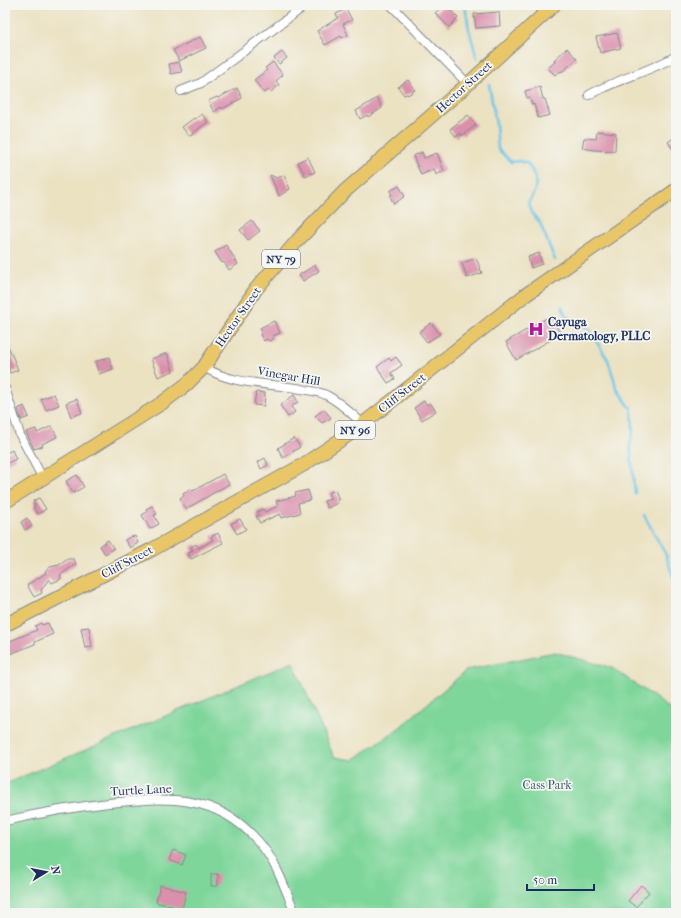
<svg xmlns="http://www.w3.org/2000/svg" width="681" height="918" font-family="'IM FELL French Canon',serif">
<rect width="100%" height="100%" fill="#f6f6f2"/>
<filter id="ink" filterUnits="userSpaceOnUse"><feTurbulence type="fractalNoise" baseFrequency=".025" numOctaves="2"/><feDisplacementMap in="SourceGraphic" scale="8" xChannelSelector="R" yChannelSelector="G"/><feConvolveMatrix kernelMatrix="1 2 1 2 8 2 1 2 1" color-interpolation-filters="sRGB"/></filter>
<filter id="wash" filterUnits="userSpaceOnUse"><feTurbulence type="fractalNoise" baseFrequency=".012" numOctaves="4" result="noise"/><feDisplacementMap in="SourceGraphic" scale="16" xChannelSelector="R" yChannelSelector="G"/><feGaussianBlur stdDeviation="0.9" result="paint"/><feColorMatrix in="noise" values="0 0 0 0 0 0 0 0 0 0 0 0 0 0 0 0 0 1.4 0 .05"/><feComposite in="paint" operator="in"/></filter>
<g filter="url(#wash)">
<rect width="100%" height="100%" fill="#ebe2c2"/>
<!-- green -->
<path fill="#7ed69a" stroke="#4c827c" d="M555,652L612,668L657,699L676,714V913H5V784L293,662L334,757L353,760L399,728L467,670Z"/>
<g fill="none" stroke-linecap="round" stroke-linejoin="round">
<!-- stream -->
<path stroke="#6bc4e9" stroke-width="2.5" d="M464,5L466,11L469,29L477,59
M489,84L496,124L498,149L511,162L518,161L527,163C538,178 539,188 528,203L531,212L540,223L555,260
M562,306L565,314L571,321L588,328L608,360L617,389L632,410L633,432L630,444L635,494
M644,515L666,555L676,586"/>
</g>
<g id="blocks">
<!-- building -->
<path fill="#da90ab" d="M444,5H446L458,18L449,27L435,13Z
M346,9L352,20L343,24L348,35L342,38L341,36L325,45L317,31L338,18L336,14Z
M499,12L500,26L476,28L474,14Z
M617,33L621,48L600,53L596,37Z
M200,37L206,48L179,61L173,50Z
M567,48L577,59L563,71L559,72L555,75L548,68L555,62L554,60Z
M282,52L287,58L279,64L274,58Z
M179,62L182,72L171,74L169,64Z
M273,62L283,75L276,81L279,85L271,92L269,90L264,93L254,80L267,70L265,68Z
M408,80L415,90L408,95L407,94L404,95L398,87Z
M540,87L543,99H545L550,115L538,118L534,104L532,105L530,98H527L525,91Z
M237,88L242,98L222,109L221,107L214,112L208,101L217,97L218,98Z
M377,98L382,108L368,117L367,115L360,119L356,111Z
M202,114L208,122L189,136L182,127L194,118L195,119Z
M468,115L476,125L462,136L461,133L456,137L450,129Z
M597,131L616,133L615,151L594,150L582,148L584,138L596,139Z
M676,136V154L668,142Z
M422,152L424,158L437,153L444,171L436,175L434,169L421,175L413,156Z
M308,157L315,172L305,176L298,162Z
M270,175L277,178L284,175L290,189L279,196Z
M399,186L405,196L394,204L390,196L392,195L390,191Z
M252,221L260,231L248,240L240,230Z
M226,245L238,264L229,270L224,262L222,263L215,252Z
M539,253L542,264L531,268L528,257Z
M476,258L482,273L467,278L462,263Z
M315,265L319,271L303,281L299,275Z
M550,316L561,334L516,360L506,342Z
M274,321L280,333L273,336V339L270,341L266,339L264,341L260,334L262,332L260,328Z
M431,323L440,334L427,342L419,332Z
M5,338L18,370L10,373L5,361Z
M167,353L173,371L158,377L151,359Z
M109,357L113,369L99,374L95,362Z
M396,357L402,365L391,373L395,379L388,383L377,367L389,358L391,361Z
M256,392L265,393L264,406L254,405Z
M54,394L59,405L46,410L41,399Z
M294,395L298,402L291,407L295,412L288,417L280,405Z
M77,399L82,413L71,417L66,403Z
M424,401L427,405L430,403L436,411L422,420L414,408Z
M24,406L29,417L21,420L18,409Z
M324,409L331,418L322,423L315,416Z
M52,426L57,437L42,444L43,446L34,449L26,432L36,429L37,433Z
M294,438L300,447L283,458L278,448Z
M12,450L16,459L5,464V454Z
M265,458L268,465L261,469L258,462Z
M223,474L229,484L186,509L180,499L184,496L183,494L191,489L193,491Z
M77,475L84,487L73,493L66,481Z
M308,490L311,500L298,503L300,513L281,518L280,514L260,523L256,516L259,515L257,512L263,509L265,512L278,506L276,501L296,496L295,493Z
M335,490L339,500H337L338,503L327,508L324,501L331,499L328,493Z
M39,498L46,509L38,514L33,507L35,506L33,501Z
M152,506L157,514L154,515L159,524L150,529L142,515L147,512L146,509Z
M27,518L32,526L25,530L21,522Z
M240,519L246,529L237,534L231,524Z
M218,533L223,543L191,559L188,553L193,551L191,547L196,544L199,548L213,540L211,537Z
M132,536L133,537L135,536L138,543L130,548L125,540Z
M108,540L114,549L105,554L100,546Z
M68,559H74L76,564L60,575L61,579L52,583L49,579L41,590L42,593L34,597L27,585L46,573L45,571L50,567L59,565Z
M41,623L42,625L48,623L53,634L35,642V644L5,656V643L37,630L35,626Z
M89,627L92,647L85,648L81,628Z
M173,850L186,855L182,865L169,860Z
M211,874H218V886H211Z
M160,885L186,892L182,909L156,902Z
M641,885L649,892L636,907L628,901Z"/>
</g>
</g>
<g filter="url(#ink)">
<use href="#blocks" fill-opacity="0" stroke="#838890" stroke-width="1"/>
<g fill="none" stroke-linecap="round" stroke-linejoin="round">
<!-- minor casing -->
<g stroke="#838890" stroke-width="10">
<path id="minor" d="M391,5L468,84
M181,91L201,83L306,5
M589,95C617,79 649,72 676,56
M204,367C230,384 265,383 296,388C306,390 317,391 326,395C340,402 352,414 363,424
M5,388L20,435L43,479
M5,821C40,813 74,807 109,803C166,797 216,793 258,841C276,861 285,888 295,913"/>
</g>
<!-- primary casing -->
<g stroke="#838890" stroke-width="15">
<path id="primary" d="M5,502L162,403L187,384L204,367L256,289L297,241L345,191L468,84L554,5
M5,625L153,549L303,465L354,431L524,296L676,190"/>
</g>
<!-- minor -->
<use href="#minor" stroke="#fff" stroke-width="8"/>
<!-- primary -->
<use href="#primary" stroke="#e9c769" stroke-width="13"/>
</g>
</g>
<!-- icons -->
<defs>
<g id="hospital-bare" transform="scale(1.2)"><path d="M-5-5h3v3.5h4V-5h3V5h-3V1.5h-4V5h-3Z" fill="#b5179e" stroke="#f6f6f2" stroke-width="2.5" paint-order="stroke"/></g>
</defs>
<g fill-rule="evenodd">
<use href="#hospital-bare" x="536" y="329"/>
</g>
<g text-anchor="middle" dominant-baseline="central" stroke-width="3.5" stroke-linejoin="round" paint-order="stroke">
<!-- shield labels -->
<g fill="#f6f6f2" stroke="#5d6b8a" stroke-width="1">
<rect x="262" y="250" width="38" height="18" rx="3"/>
<rect x="335" y="421" width="40" height="18" rx="3"/>
</g>
<g font-size="11" font-weight="bold" fill="#1b2f5e">
<text x="281" y="259">NY 79</text>
<text x="355" y="430">NY 96</text>
</g>
<!-- street labels -->
<g font-size="12" fill="#1b2f5e" stroke="#f6f6f2">
<text transform="translate(464 87) rotate(-42)">Hector Street</text>
<text transform="translate(238 317) rotate(-55)">Hector Street</text>
<text transform="translate(289 376) rotate(10)">Vinegar Hill</text>
<text transform="translate(402 393) rotate(-38)">Cliff Street</text>
<text transform="translate(127 562) rotate(-28)">Cliff Street</text>
<text transform="translate(141 790) rotate(-3)">Turtle Lane</text>
</g>
<!-- poi labels -->
<g font-size="12" font-weight="bold" fill="#1b2f5e" stroke="#f6f6f2" text-anchor="start">
<text x="548" y="322">Cayuga<tspan x="548" dy="14">Dermatology, PLLC</tspan></text>
</g>
<!-- park labels -->
<g font-size="12" fill="#34596d" stroke="#f6f6f2">
<text x="547" y="785">Cass Park</text>
</g>
</g>
<!-- margin -->
<rect width="681" height="918" fill="none" stroke="#f6f6f2" stroke-width="20"/>
<!-- north arrow -->
<g transform="translate(46 872) rotate(80)" stroke="#f6f6f2" stroke-width="3" paint-order="stroke">
<path d="M0-3L7 15L0 10L-7 15Z" fill="#1b2f5e"/>
<text y="-6" font-size="11" font-weight="bold" text-anchor="middle" fill="#1b2f5e">N</text>
</g>
<!-- scale -->
<path d="M527 884v6h67v-6" fill="none" stroke="#1b2f5e" stroke-width="2"/>
<text x="533" y="884" font-size="12" fill="#1b2f5e" stroke="#f6f6f2" stroke-width="3" paint-order="stroke">50 m</text>
</svg>
